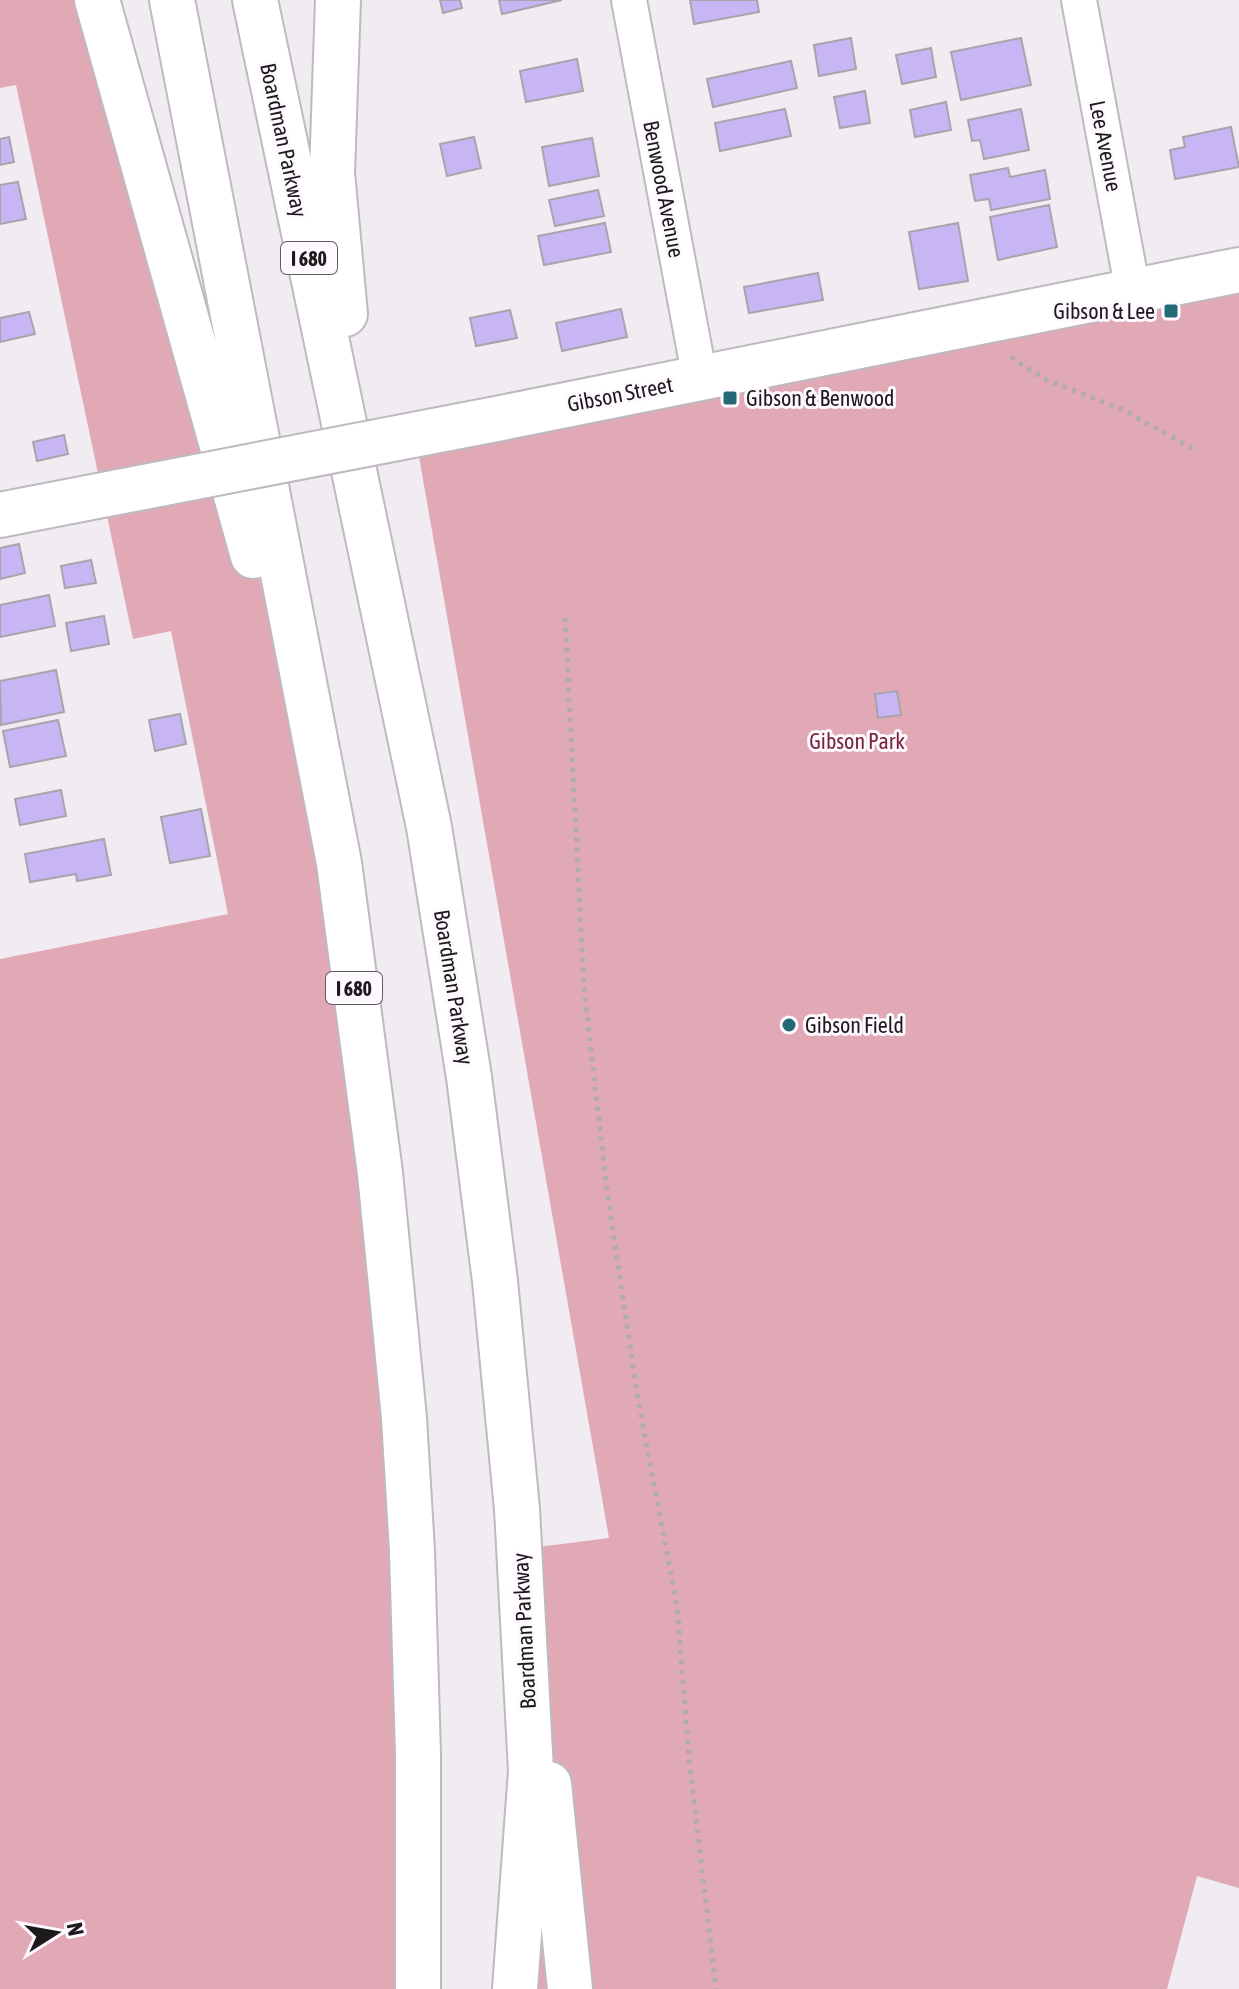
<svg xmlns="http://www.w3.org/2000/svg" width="1239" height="1989" font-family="'Asap Condensed',sans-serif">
<rect width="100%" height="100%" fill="#f1ebf2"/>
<!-- green -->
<path fill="#e1a9b5" d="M0,0H97L339,863L380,1173L418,1989H0V959L228,914L171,631L133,639L16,85L0,88Z
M1239,270V1888L1197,1876L1167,1989H515L522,1549L609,1538L415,434Z"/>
<!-- building -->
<path fill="#c8b5f4" stroke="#a7a5ac" stroke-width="2" d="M440,0H460L462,8L443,13Z
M499,0H562L502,14Z
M690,0H757L759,12L694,24Z
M851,38L856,69L819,76L814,45Z
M1021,38L1031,85L961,100L951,52Z
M931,48L936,77L902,84L896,55Z
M577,59L583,91L526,102L520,71Z
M791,61L797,88L713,107L707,79Z
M865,91L870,123L840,128L834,97Z
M946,102L951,130L915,137L910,110Z
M785,109L791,136L720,151L715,123Z
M1021,109L1029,150L984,159L980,140L972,141L968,120Z
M1231,127L1239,167L1175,179L1170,150L1185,147L1183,137Z
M9,137L14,162L0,165V139Z
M474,137L481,168L447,176L440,144Z
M592,138L599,176L549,186L542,147Z
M1008,168L1010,177L1045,170L1050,199L991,210L989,199L975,201L970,175Z
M18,182L26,219L0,224V185Z
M598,190L604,216L555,226L549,200Z
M1049,205L1057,247L998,260L990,217Z
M605,223L611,252L544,265L538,236Z
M958,223L968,281L919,289L909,232Z
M818,273L823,300L749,313L744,287Z
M621,309L627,337L562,351L556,323Z
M510,310L517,338L476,346L470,318Z
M29,312L35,334L0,342V318Z
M64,435L68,454L37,461L33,442Z
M19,544L25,573L0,579V548Z
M91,560L96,583L65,588L61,566Z
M49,595L55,626L0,637V605Z
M104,616L109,644L71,651L66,623Z
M56,670L64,712L1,725L0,681Z
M897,691L901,715L878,718L875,694Z
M180,714L186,744L155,751L149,720Z
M58,720L66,756L10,767L3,731Z
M61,790L66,816L20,825L15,799Z
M201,809L210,856L170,863L161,817Z
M104,839L111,875L77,881L76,874L30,882L25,854Z"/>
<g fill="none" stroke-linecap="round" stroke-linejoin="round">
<!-- street casing -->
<g stroke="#bfb9c0" stroke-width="38">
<path id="street" d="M629,0L700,379
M1079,0L1133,292"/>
</g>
<!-- secondary casing -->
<g stroke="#bfb9c0" stroke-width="48">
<path id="secondary" d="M506,417L1239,270
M0,515L87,498"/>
</g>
<!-- highway casing -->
<g stroke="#bfb9c0" stroke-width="48">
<path id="highway" d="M97,0L253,556
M172,0L339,863L380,1173L404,1418L412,1551L418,1754V1989
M255,0L429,827L469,1077L495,1281L517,1509L531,1771L515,1989
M338,0L332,173L345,314
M549,1784L570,1989"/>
</g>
<!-- path -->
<path stroke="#b0abb1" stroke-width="5" stroke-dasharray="4 6" stroke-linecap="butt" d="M1011,357L1044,379L1119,408L1192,448
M565,618L584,987L607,1191L639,1405L677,1606L689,1759L716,1989"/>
<!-- street -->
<use href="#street" stroke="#fff" stroke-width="34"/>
<!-- secondary -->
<use href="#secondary" stroke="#fff" stroke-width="44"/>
<!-- highway -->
<use href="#highway" stroke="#fff" stroke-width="44"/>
<!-- secondary-bridge casing -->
<g stroke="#bfb9c0" stroke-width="48" stroke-linecap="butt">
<path id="secondary-bridge" d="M87,498L506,417"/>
</g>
<!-- secondary-bridge -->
<use href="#secondary-bridge" stroke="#fff" stroke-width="44"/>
</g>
<!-- markers -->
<g fill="#216a76" stroke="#fef9fe" stroke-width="3">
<rect x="1163" y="303" width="16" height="16" rx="4"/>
<rect x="722" y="390" width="16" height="16" rx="4"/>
<circle cx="789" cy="1025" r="8"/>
</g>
<g text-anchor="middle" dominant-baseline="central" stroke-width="6" stroke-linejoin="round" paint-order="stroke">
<!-- shield labels -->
<g fill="#fef9fe" stroke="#605d60" stroke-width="2">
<rect x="281" y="242" width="56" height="32" rx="6"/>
<rect x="326" y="972" width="56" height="32" rx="6"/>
</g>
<g font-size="20" font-weight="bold" fill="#1c1a1d">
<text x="309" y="258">I 680</text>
<text x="354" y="988">I 680</text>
</g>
<!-- street labels -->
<g font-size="22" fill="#1c1a1d" stroke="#fef9fe">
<text transform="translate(284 140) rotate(78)">Boardman Parkway</text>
<text transform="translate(1106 146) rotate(79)">Lee Avenue</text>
<text transform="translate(664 189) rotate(79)">Benwood Avenue</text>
<text transform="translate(620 394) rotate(-11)">Gibson Street</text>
<text transform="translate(454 987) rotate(81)">Boardman Parkway</text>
<text transform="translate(524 1631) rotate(-93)">Boardman Parkway</text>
</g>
<!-- poi labels -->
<g font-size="22" fill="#1c1a1d" stroke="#fef9fe" text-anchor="start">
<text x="1155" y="311" text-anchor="end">Gibson &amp; Lee</text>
<text x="746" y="398">Gibson &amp; Benwood</text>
<text x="805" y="1025">Gibson Field</text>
</g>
<!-- park labels -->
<g font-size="22" fill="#78243f" stroke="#fef9fe">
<text x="857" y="741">Gibson Park</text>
</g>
</g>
<!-- north arrow -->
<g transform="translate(56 1933) rotate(79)" stroke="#fef9fe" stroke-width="6" paint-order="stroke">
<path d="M0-6L14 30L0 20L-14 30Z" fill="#1c1a1d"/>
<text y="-12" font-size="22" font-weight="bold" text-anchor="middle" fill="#1c1a1d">N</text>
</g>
</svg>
